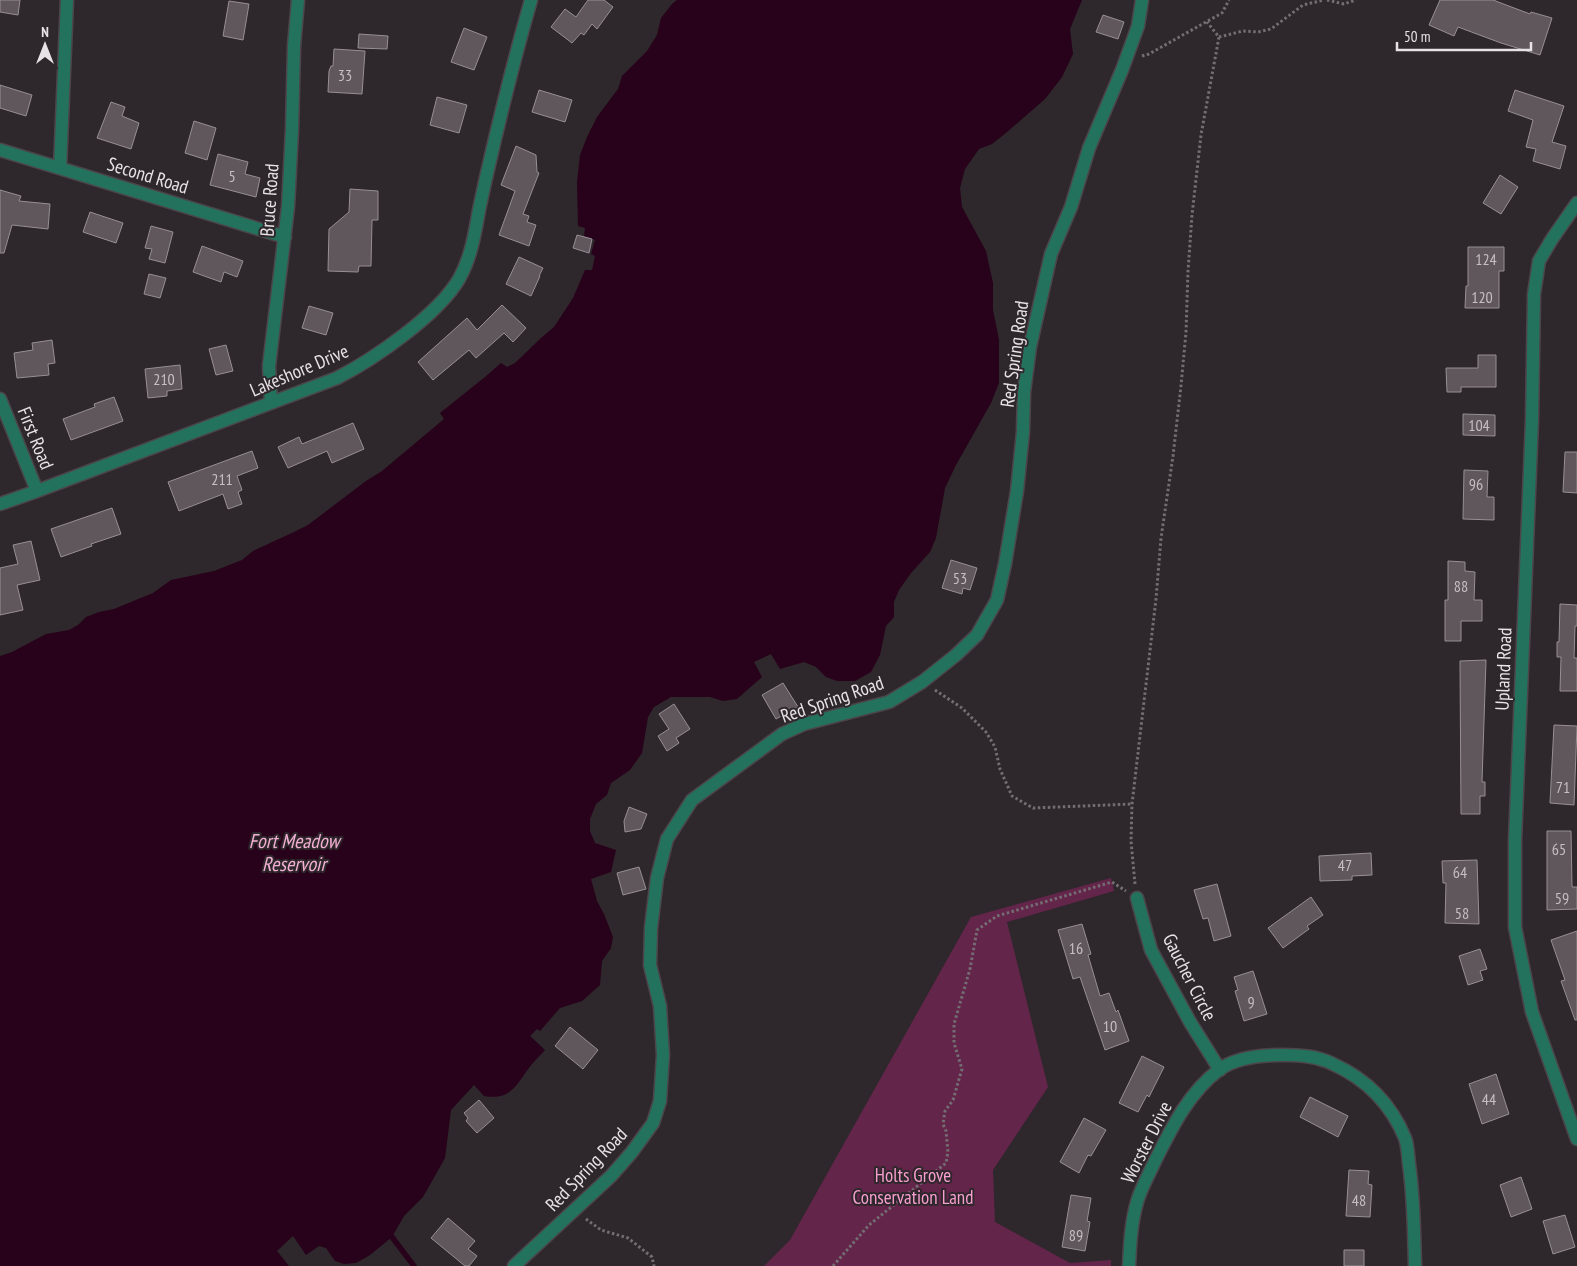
<svg xmlns="http://www.w3.org/2000/svg" width="1577" height="1266" font-family="'PT Sans Narrow',sans-serif">
<rect width="100%" height="100%" fill="#2e272b"/>
<!-- green -->
<path fill="#64254b" d="M1111,878L1114,891L1007,922L1048,1087L993,1170L995,1222L1070,1263L1111,1260V1266H764L790,1240L971,917Z"/>
<!-- water -->
<path fill="#28011a" d="M677,0H1082L1070,29L1073,54L1062,77L1045,99L1007,132L992,144L979,149L965,169L960,188L962,207L986,251L993,283V310L999,340V383L991,403L956,465L945,488L936,538L930,552L911,573L899,590L894,602V617L886,626L880,655L871,672L855,681H837L826,677L816,667L804,662L780,669L771,654L754,662L762,677L737,699L723,701L710,697H671L654,707L648,717L642,753L630,770L611,783L607,795L596,804L590,819V831L595,843L616,850L611,872L591,879L597,901L604,914L613,937L611,948L602,961L600,985L582,1001L560,1008L540,1031L537,1029L530,1036L545,1050C541,1055 536,1059 532,1064C517,1083 512,1101 484,1096L474,1085L451,1110L445,1158L423,1197L404,1216L392,1237L370,1255L356,1263L344,1264L335,1261L326,1248L319,1246L306,1255L293,1236L277,1251L289,1266H0V656L12,652L46,634L69,630L78,625L86,617L99,612L114,609L153,593L171,580L214,571L242,560L253,551L294,532L308,525L366,481L382,471L444,419L440,413L485,377L501,363L507,367L515,363L541,338L554,327L573,298L585,270H592L595,256L591,254L595,240L584,236L585,228L578,226L577,182L580,155L587,137L597,117L618,89L622,76L647,51L657,35L661,18L672,4Z"/>
<g fill="none" stroke-linecap="round" stroke-linejoin="round">
<!-- stream -->
<path stroke="#28011a" stroke-width="5.5" d="M392,1237L414,1266"/>
</g>
<!-- building -->
<path fill="#5f575b" stroke="#978f93" d="M0,0H20L18,15L0,12Z
M588,0H604L613,7L597,29L592,24L584,35L581,33L572,43L551,27L565,9L576,17Z
M1440,0H1493L1530,14L1531,12L1552,18L1540,55L1501,43L1458,27L1454,36L1429,25Z
M229,1L249,4L243,40L223,36Z
M1103,15L1124,22L1118,39L1096,32Z
M464,28L487,37L474,70L451,62Z
M359,34L388,36L387,49L358,48Z
M334,49L365,51L362,94L328,92L329,71L331,66H333Z
M0,85L32,95L26,116L0,108Z
M539,90L572,100L565,122L532,112Z
M1515,90L1564,106L1552,142L1566,146L1560,169L1533,161L1536,149L1526,147L1533,120L1508,111Z
M437,97L467,105L459,133L430,125Z
M111,102L125,107L122,116L139,123L131,149L97,138Z
M194,121L216,128L207,160L185,153Z
M516,146L536,155L537,172L539,173L523,214L529,216L527,222L536,225L529,246L499,235L515,191L501,185Z
M218,154L248,162L245,174L260,178L256,197L210,185Z
M1500,175L1518,187L1501,214L1483,203Z
M350,189L378,191V220H372L371,266H359L358,272L328,271L329,229L349,212Z
M0,190L21,196L19,201L50,204L48,229L12,225L4,253H0Z
M90,212L123,223L116,243L83,232Z
M151,226L173,232L165,263L149,259L152,249L145,248Z
M577,235L592,239L589,253L573,248Z
M202,246L243,261L237,277L224,272L221,282L193,272Z
M1468,247H1504V271H1499V308H1465L1466,286H1468Z
M519,257L543,268L539,276H540L531,296L506,284Z
M149,274L166,278L160,298L144,294Z
M502,305L526,328L513,342L504,333L476,358L469,350L433,380L418,362L467,318L477,330Z
M309,306L333,313L326,335L302,328Z
M52,340L55,363L48,364L49,375L17,378L14,353L33,350L32,343Z
M226,345L233,371L216,375L209,349Z
M1478,355H1496V387H1461V392H1447L1446,368H1478Z
M180,365L182,389L167,391V396L148,398L145,369Z
M114,397L123,421L71,440L63,419L95,407L94,404Z
M1463,414L1495,415V436L1463,435Z
M353,423L364,449L332,463L327,451L288,468L278,447L299,437L302,444Z
M252,451L258,468L237,476L242,490L238,492L242,504L228,509L223,494L179,511L168,482Z
M1565,452H1577V493L1563,492Z
M1464,470L1488,471L1487,497H1494V520L1463,519Z
M112,508L121,534L91,544L92,546L61,557L51,529Z
M31,541L40,580L17,585L23,610L0,615V568L18,564L13,545Z
M951,560L977,568L970,590L963,588L962,594L942,588Z
M1448,561L1465,562V571L1475,572L1474,600H1482V621H1461V641H1445V600H1448Z
M1560,604L1577,605V626H1575L1574,658H1577V691H1560L1561,657H1557V642H1559Z
M1486,660L1482,782H1485V796H1480V814H1461L1460,661Z
M783,683L798,707L776,719L762,695Z
M674,704L690,729L676,738L679,743L667,751L658,736L669,729L659,714Z
M1554,725L1577,726L1574,805L1550,803Z
M629,807L647,814L641,829L625,832L624,821Z
M1547,831H1571L1572,887H1577V909L1547,910Z
M1371,853L1372,875L1352,876V880L1320,881L1319,856Z
M1477,860L1479,924L1445,923L1446,883H1443L1442,861Z
M639,867L646,889L623,895L617,873Z
M1217,884L1231,936L1214,941L1208,918L1203,919L1194,890Z
M1311,897L1323,915L1307,926L1309,929L1283,948L1268,928Z
M1082,924L1091,954L1088,955L1100,996L1109,993L1116,1012L1118,1010L1129,1041L1105,1050L1080,977L1073,979L1058,930Z
M1577,931V1020H1575L1561,981L1565,980L1551,940Z
M1480,949L1487,969L1480,971L1483,980L1468,985L1459,956Z
M1253,971L1267,1014L1244,1021L1235,991L1238,990L1234,977Z
M570,1027L598,1050L583,1069L555,1046Z
M1142,1056L1164,1067L1149,1097L1147,1095L1138,1112L1119,1103Z
M1496,1074L1509,1114L1482,1124L1469,1084Z
M1310,1097L1348,1116L1338,1137L1300,1117Z
M479,1100L494,1118L477,1133L466,1121L468,1118L464,1113Z
M1084,1118L1106,1130L1091,1156L1088,1155L1079,1173L1060,1162Z
M1349,1170L1369,1171L1368,1184L1372,1185L1370,1217L1346,1216Z
M1521,1177L1532,1209L1511,1217L1500,1185Z
M1071,1195L1091,1198L1087,1221L1090,1222L1085,1251L1062,1247Z
M1565,1215L1575,1247L1553,1254L1543,1221Z
M448,1218L475,1241L468,1249L477,1256L469,1266H465L431,1238Z
M1344,1250H1364V1266H1344Z"/>
<g fill="none" stroke-linecap="round" stroke-linejoin="round">
<!-- street casing -->
<g stroke="#4c4549" stroke-width="15">
<path id="street" d="M0,150L285,237
M60,168L67,0
M1577,203L1552,239L1539,261L1534,294L1532,420L1515,841V927L1532,1012L1577,1139
M0,399L37,491
M271,403L269,366L288,207L292,130L294,46L298,0
M0,504L37,491L337,378C374,359 438,315 459,279C471,258 475,233 479,210C482,196 485,182 488,169C501,112 515,56 531,0
M1137,898L1151,950L1190,1022L1220,1070
M514,1266L611,1176L632,1152L653,1123L660,1101L663,1055L660,1006L650,965L651,928L657,878L667,839L692,800L782,734L804,724L889,702L922,682L956,655L977,635L997,600L1005,564L1017,491L1023,432L1024,392L1030,347L1051,254L1071,207L1089,148L1122,70L1138,26L1142,0
M1129,1266C1130,1245 1131,1223 1137,1202C1141,1188 1149,1174 1155,1161C1172,1127 1189,1092 1220,1069C1237,1057 1262,1055 1282,1055C1300,1055 1317,1056 1333,1064C1366,1079 1391,1104 1405,1138C1408,1146 1408,1156 1409,1164C1414,1198 1414,1232 1415,1266"/>
</g>
<!-- path -->
<path stroke="#746d71" stroke-width="3" stroke-dasharray="2.5 2.5" stroke-linecap="butt" d="M1327,0L1344,4L1356,0
M1219,37L1243,31L1258,32L1271,29L1303,5L1324,0
M1142,56L1149,54L1222,13L1229,0
M935,690L962,708L986,732L995,747L1000,769L1012,796L1033,808L1132,804
M1135,884L1131,841L1132,804L1156,599L1161,538L1173,456L1181,386L1186,332L1188,271L1192,215L1201,135L1219,37L1207,22
M586,1219L601,1230L628,1238L652,1257L654,1266
M833,1266L869,1225L946,1163L948,1152L946,1131L943,1124L945,1111L953,1100L962,1069L954,1043V1024L970,969L977,930L997,916L1112,882L1126,891"/>
<!-- street -->
<use href="#street" stroke="#23725d" stroke-width="12"/>
</g>
<g text-anchor="middle" dominant-baseline="central" stroke-width="4" stroke-linejoin="round" paint-order="stroke">
<!-- number labels -->
<g font-size="16" fill="#c5bfc2">
<text x="345" y="75">33</text>
<text x="232" y="176">5</text>
<text x="1486" y="259">124</text>
<text x="1482" y="297">120</text>
<text x="164" y="379">210</text>
<text x="1479" y="425">104</text>
<text x="222" y="479">211</text>
<text x="1476" y="484">96</text>
<text x="960" y="578">53</text>
<text x="1461" y="586">88</text>
<text x="1563" y="787">71</text>
<text x="1559" y="849">65</text>
<text x="1345" y="865">47</text>
<text x="1460" y="872">64</text>
<text x="1562" y="898">59</text>
<text x="1462" y="913">58</text>
<text x="1076" y="948">16</text>
<text x="1251" y="1002">9</text>
<text x="1110" y="1026">10</text>
<text x="1489" y="1099">44</text>
<text x="1359" y="1200">48</text>
<text x="1076" y="1235">89</text>
</g>
<!-- street labels -->
<g font-size="19" fill="#e7e2e5" stroke="#2e272b">
<text transform="translate(148 175) rotate(17)">Second Road</text>
<text transform="translate(269 200) rotate(-86)">Bruce Road</text>
<text transform="translate(1014 354) rotate(-82)">Red Spring Road</text>
<text transform="translate(299 370) rotate(-23)">Lakeshore Drive</text>
<text transform="translate(36 438) rotate(68)">First Road</text>
<text transform="translate(1503 669) rotate(-88)">Upland Road</text>
<text transform="translate(832 699) rotate(-19)">Red Spring Road</text>
<text transform="translate(1190 977) rotate(63)">Gaucher Circle</text>
<text transform="translate(1146 1142) rotate(-63)">Worster Drive</text>
<text transform="translate(586 1169) rotate(-46)">Red Spring Road</text>
</g>
<!-- park labels -->
<g font-size="19" fill="#f99ed0" stroke="#2e272b">
<text x="913" y="1175">Holts Grove<tspan x="913" dy="22">Conservation Land</tspan></text>
</g>
<!-- water labels -->
<g font-size="20" font-style="italic" fill="#f3afd3" stroke="#2e272b">
<text x="294" y="841">Fort Meadow<tspan x="294" dy="23">Reservoir</tspan></text>
</g>
</g>
<!-- north arrow -->
<g transform="translate(45 45)" stroke="#2e272b" stroke-width="4" paint-order="stroke">
<path d="M0-4L9 19L0 12L-9 19Z" fill="#e7e2e5"/>
<text y="-8" font-size="14" font-weight="bold" text-anchor="middle" fill="#e7e2e5">N</text>
</g>
<!-- scale -->
<path d="M1397 42v8h134v-8" fill="none" stroke="#e7e2e5" stroke-width="2.5"/>
<text x="1404" y="42" font-size="15" fill="#e7e2e5" stroke="#2e272b" stroke-width="4" paint-order="stroke">50 m</text>
</svg>
